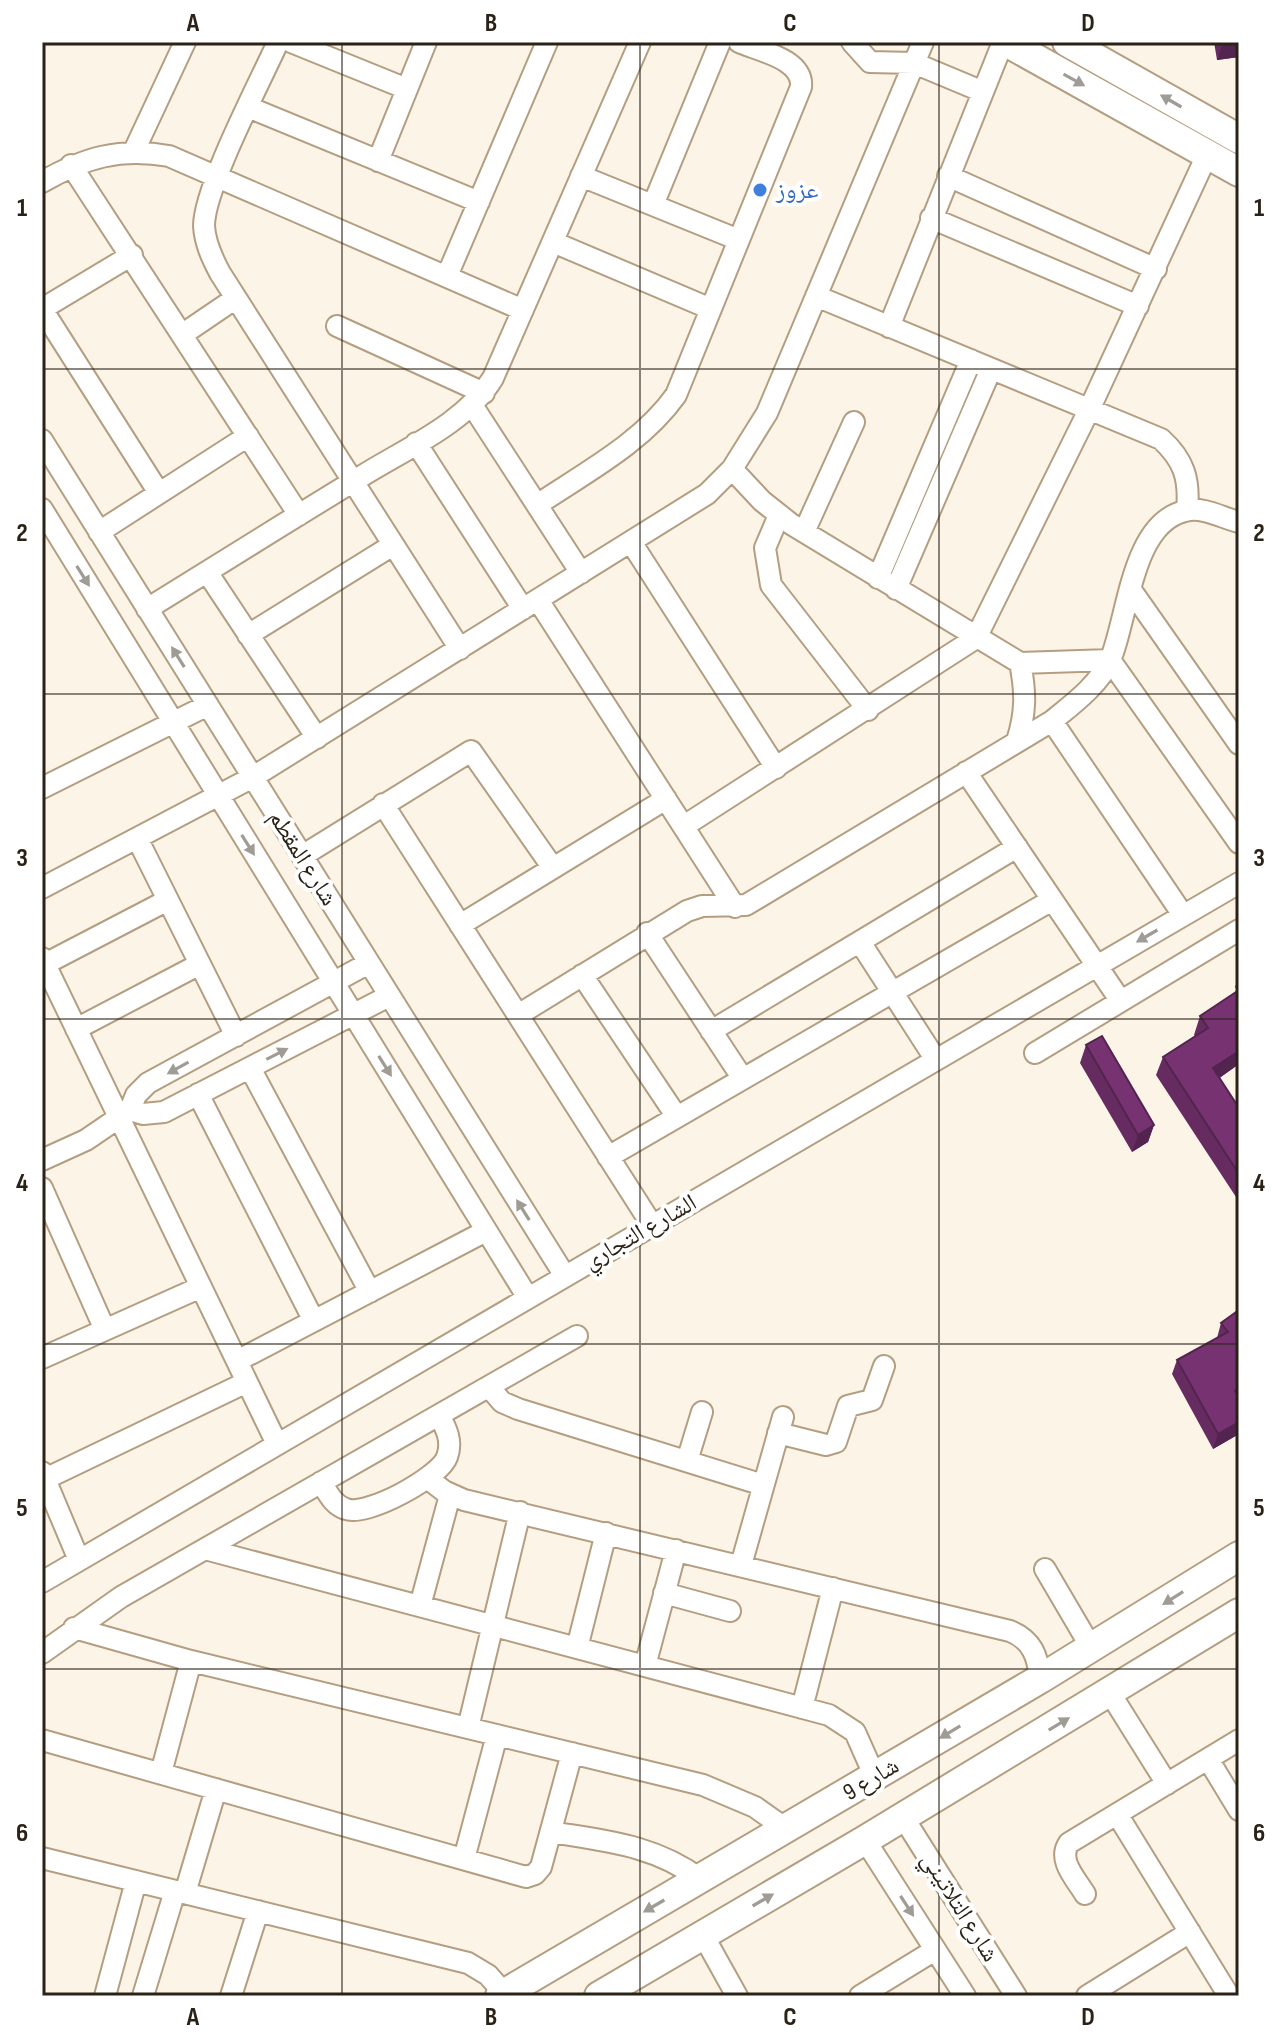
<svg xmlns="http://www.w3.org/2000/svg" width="1281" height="2038" font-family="'Sofia Sans Condensed','Noto Naskh Arabic',sans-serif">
<rect width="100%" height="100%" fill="#fdf4e8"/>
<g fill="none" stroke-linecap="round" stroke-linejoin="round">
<!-- street casing -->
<g stroke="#b49e81" stroke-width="24">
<path id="street" d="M278,42C260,82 204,188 204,226C205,243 212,258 220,273L460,649
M291,42L407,89
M852,42L870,62L914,63L981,91
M248,107L479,202
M134,151L185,42
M378,161L426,42
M71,165L299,515
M581,176L739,240
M948,176L1156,269
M42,182C84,158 120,147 169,156L523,310
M653,205L720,42
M931,218L1138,306
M553,242L711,309
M447,276L547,42
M816,296L1161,439C1184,460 1190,479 1187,510
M42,309L159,493
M42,309L132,255
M337,326L484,393
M889,327L1003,42
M183,334L236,298
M472,405L581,573
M42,440L565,1276
M416,443L523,609
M732,469L762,501L791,524L1020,663L1110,660L1239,843
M537,505C586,472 642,443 676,395L801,87C804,59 759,51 739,42
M42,509L528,1298
M779,515L765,548L771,585L868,710
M99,532L248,436
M804,532L854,422
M631,542L776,768
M207,572L317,738
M878,578L971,360
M896,589L991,369
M1131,590L1239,744
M538,600L735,907
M147,609C219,564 290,520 362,476C405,449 466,423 493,378L640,42
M248,635L393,545
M1052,721L1183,915
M1017,741C1026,713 1026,692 1020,663
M966,772L1120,1000
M42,788L208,705
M383,804L652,1225
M684,826L976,638L1089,410L1207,155
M138,840L236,1036
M302,856L471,751L553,868
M42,888L253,777L707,494L732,469L767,413L923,42
M460,925L666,799
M647,933L743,1079
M860,942L936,1060
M42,958L277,1444
M45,964L168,900
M582,975L677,1117
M518,1015L687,911L702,906L746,905L1052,721C1073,704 1100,684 1111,658C1128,616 1132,523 1185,511C1203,506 1222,518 1239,522
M76,1029L200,964
M711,1031L1017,847
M1035,1053L1239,930
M250,1068L370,1292
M198,1094L314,1321
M130,1110L143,1114L164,1112L389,996
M130,1110L136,1095L148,1083L369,963
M608,1157L1052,900
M42,1160L86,1140L130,1110
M42,1188L105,1330
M42,1358L201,1287
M237,1361L486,1231
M489,1387L502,1402L518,1409L763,1485
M778,1433L826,1445L836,1442L848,1406L872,1400L884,1366
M687,1461L702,1412
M42,1472L79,1560
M427,1478L444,1491L464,1500L1010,1631C1032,1640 1038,1656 1040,1679
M45,1479L247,1382
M321,1482C328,1493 333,1505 346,1509C367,1517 440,1477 447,1457C453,1441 446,1428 439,1415
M205,1549L829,1715L855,1732L875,1777
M741,1565L783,1417
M1045,1569L1092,1649
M42,1582L1239,883
M664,1593L730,1611
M420,1606L450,1495
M74,1628L191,1661L703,1785L755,1807L786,1829
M577,1648L606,1533
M42,1653L121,1597L577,1336
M645,1666L676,1550
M1110,1693L1167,1784
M802,1708L833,1588
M468,1728L520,1512
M42,1740L526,1877L535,1874L541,1867L572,1753
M1208,1759L1239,1810
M161,1773L191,1661
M1117,1814L1229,1996
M903,1817L1016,1996
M551,1832C605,1841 655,1845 700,1879
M865,1840L965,1996
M42,1858L468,1963L488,1975L504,1993
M464,1859L497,1735
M185,1893L216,1789
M1085,1894C1076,1879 1057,1860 1069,1843L1239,1740
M703,1935L737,1996
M105,1996L136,1881
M143,1996L175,1891
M231,1996L258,1911
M860,1996L935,1950
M1087,1996L1190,1932"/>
</g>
<!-- secondary casing -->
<g stroke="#b49e81" stroke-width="32">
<path id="secondary" d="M1006,42L1239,172
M1067,42L1239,139
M500,1996L1040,1679L1239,1556
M599,1996L865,1840L1239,1613"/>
</g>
<!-- street -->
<use href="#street" stroke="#fff" stroke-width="20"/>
<!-- secondary -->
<use href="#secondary" stroke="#fff" stroke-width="28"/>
</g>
<!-- wall -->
<path fill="#662c61" d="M1214,42H1239V57L1217,60Z
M1239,977V1064L1219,1078L1239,1108V1195L1236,1197L1156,1075L1163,1057L1195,1036L1194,1035L1200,1016L1238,991L1235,987Z
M1086,1045L1154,1125L1148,1142L1132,1152L1080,1063Z
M1239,1310V1434L1213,1449L1172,1374L1177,1360L1217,1338L1221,1323Z"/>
<!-- shaded-wall -->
<path fill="#53244f" d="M1223,42H1239V57L1217,60Z
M1239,1051V1064L1207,1087L1213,1068Z
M1154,1125L1148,1142L1132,1152L1138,1135Z
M1239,1422V1434L1213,1449L1218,1434Z"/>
<!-- building -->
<path fill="#773371" stroke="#53244f" stroke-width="2" d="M1239,990V1010L1238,1011L1239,1051L1213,1068L1239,1108V1174L1163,1057L1208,1028L1200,1016Z
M1102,1036L1154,1125L1138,1135L1086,1045Z
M1239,1310V1389L1235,1391L1239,1398V1422L1218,1434L1177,1360L1228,1332L1221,1323Z"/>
<!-- one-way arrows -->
<defs><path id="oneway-solid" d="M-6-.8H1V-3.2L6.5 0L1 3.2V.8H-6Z" transform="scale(2)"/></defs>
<g fill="#9f9c96">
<use href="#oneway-solid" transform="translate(1074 80) rotate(29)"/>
<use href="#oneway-solid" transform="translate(1171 101) rotate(-150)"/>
<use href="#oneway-solid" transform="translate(83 576) rotate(58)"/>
<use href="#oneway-solid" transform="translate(178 657) rotate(-122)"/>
<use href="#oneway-solid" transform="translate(248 845) rotate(58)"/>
<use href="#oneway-solid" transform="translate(1147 936) rotate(150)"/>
<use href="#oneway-solid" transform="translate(277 1054) rotate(-27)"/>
<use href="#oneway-solid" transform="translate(385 1066) rotate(58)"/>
<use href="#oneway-solid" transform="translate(178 1068) rotate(151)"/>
<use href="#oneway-solid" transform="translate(523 1210) rotate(-122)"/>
<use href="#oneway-solid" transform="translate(1173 1598) rotate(148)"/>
<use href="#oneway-solid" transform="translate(1059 1724) rotate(-31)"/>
<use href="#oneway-solid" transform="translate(950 1732) rotate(149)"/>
<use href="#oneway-solid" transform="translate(763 1900) rotate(-30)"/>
<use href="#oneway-solid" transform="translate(654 1906) rotate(150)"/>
<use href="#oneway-solid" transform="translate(907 1906) rotate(57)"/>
</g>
<!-- grid -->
<path fill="none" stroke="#2a2216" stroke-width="2" stroke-opacity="0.55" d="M342,42V1996M640,42V1996M939,42V1996M42,369H1239M42,694H1239M42,1019H1239M42,1344H1239M42,1669H1239"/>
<!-- markers -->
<circle fill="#3f7fe0" stroke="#fff" stroke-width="3" cx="760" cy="190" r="8"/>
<g text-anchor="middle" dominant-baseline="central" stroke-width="8" stroke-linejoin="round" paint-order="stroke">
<!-- shop labels -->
<g font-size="24" fill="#366cbe" stroke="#fff" text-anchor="start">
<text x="776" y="190">عزوز</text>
</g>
<!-- street labels -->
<g font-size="24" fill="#2a2216" stroke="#fff">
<text transform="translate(303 858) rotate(58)">شارع المقطم</text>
<text transform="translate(640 1232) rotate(-30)">الشارع التجاري</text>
<text transform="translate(871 1779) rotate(-31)">شارع 9</text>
<text transform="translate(960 1907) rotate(58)">شارع التلاتيني</text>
</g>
</g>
<!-- border -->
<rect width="1281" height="2038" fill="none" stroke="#ffffff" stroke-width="88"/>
<rect x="44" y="44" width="1193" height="1950" fill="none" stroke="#2a2216" stroke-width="3"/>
<g font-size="26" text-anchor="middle" font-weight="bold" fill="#2a2216">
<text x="193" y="31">A</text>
<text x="491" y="31">B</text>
<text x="790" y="31">C</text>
<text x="1088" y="31">D</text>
<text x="22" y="216">1</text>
<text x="1259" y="216">1</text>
<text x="22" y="541">2</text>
<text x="1259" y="541">2</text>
<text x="22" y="866">3</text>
<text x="1259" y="866">3</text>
<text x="22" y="1191">4</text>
<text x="1259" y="1191">4</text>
<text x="22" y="1516">5</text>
<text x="1259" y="1516">5</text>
<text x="22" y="1841">6</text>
<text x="1259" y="1841">6</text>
<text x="193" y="2025">A</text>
<text x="491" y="2025">B</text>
<text x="790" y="2025">C</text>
<text x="1088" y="2025">D</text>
</g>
</svg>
